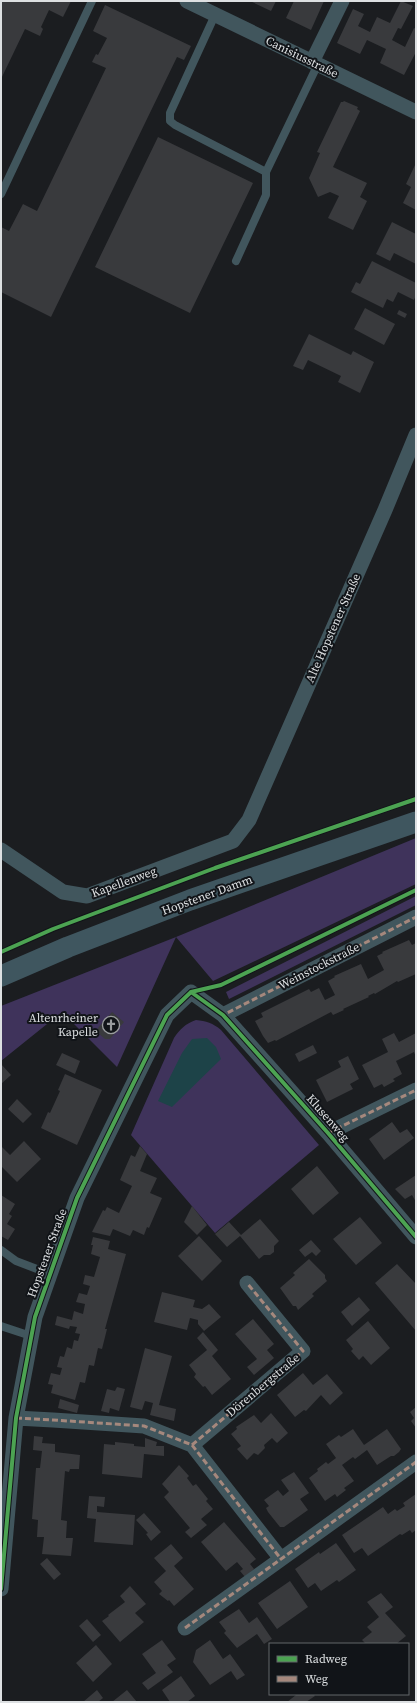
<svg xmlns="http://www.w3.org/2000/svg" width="417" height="1703" font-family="'Source Serif 4',serif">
<rect width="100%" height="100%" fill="#1b1d20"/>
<!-- green -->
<path fill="#3f335b" d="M416,838V884L213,981L176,937L117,1067L62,1012L1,1061V1006L176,937Z
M416,896V905L229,999L226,992Z
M196,1020C206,1021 213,1023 221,1030L319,1145L215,1233L131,1135L174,1038C180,1029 185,1024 196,1020Z"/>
<!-- water -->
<path fill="#1d4348" d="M207,1038L216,1047L221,1059L172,1107L158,1101L182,1053L192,1039Z"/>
<!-- building -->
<path fill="#393a3d" d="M1,1H71L63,17L49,10L41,27L43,29L40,36L25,29L1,79Z
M250,1H276L271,11Z
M294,1H324L311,30L286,18Z
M401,1L413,6L401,29L398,28L392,40L405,47L414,28L416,29V52L404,75L380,63L386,49L367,40L360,54L337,43L353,9L364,14L358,26L370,32L377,17L390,23Z
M105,5L191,46L184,60L177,57L51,317L1,292V227L9,231L23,204L37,211L106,68L92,62L96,54L98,55L107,38L93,31Z
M344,101L358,107L357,109L360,111L333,167L367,183L360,197L367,201L353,230L328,218L339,196L330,192L318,197L309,178L320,153L317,152L341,102H343Z
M158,137L253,183L190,313L95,267Z
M416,163V210L403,203L411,187L406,184Z
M392,222L416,234V264L394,253L390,261L376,254Z
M372,261L416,283V295L414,300L398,292L393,302L387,299L383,308L351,292L356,282L360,284Z
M365,308L395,324L384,345L354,329Z
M399,310L407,314L405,318L397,314Z
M309,334L351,355L353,351L374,362L360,393L338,382L341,376L308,360L303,370L293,366Z
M409,940L412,945L416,943V974L398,982L397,981L375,994L374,993L368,996L369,997L343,1009L344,1010L333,1015L331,1012L276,1041L275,1040L268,1043L263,1036L255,1021L263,1017L261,1013L309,989L311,992L319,988L325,1000L335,995L328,981L335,977L334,976L361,964L368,979L384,970L377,956L383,953L382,952Z
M112,1012L124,1022L110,1039H105L98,1033V1028Z
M394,1033L399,1042L416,1033V1057L414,1052L396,1061L402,1074L393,1079L395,1081L384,1087L382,1084L374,1088L362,1065L388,1052L382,1039Z
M313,1045L317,1053L299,1062L295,1054Z
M62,1053L80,1061L75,1074L56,1065Z
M348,1056L359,1079L350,1084L353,1089L327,1102L316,1080L341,1067L338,1061Z
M1,1064L11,1075L1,1084Z
M65,1074L102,1090L77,1145L41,1128L48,1112L50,1113L60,1091L58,1090Z
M17,1099L32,1114L23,1123L8,1109Z
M392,1122L400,1133L407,1129L414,1138L384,1160L369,1139Z
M24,1141L41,1159L17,1182L1,1166V1146L10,1155Z
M140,1146L147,1154L140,1171L157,1178L150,1193L162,1198L149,1228L147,1227L144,1235L133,1230L130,1236L113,1229L110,1236L92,1232L103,1210L105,1211L107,1207L119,1213L132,1186L120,1180L131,1155L135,1157Z
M317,1166L339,1193L313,1215L291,1189Z
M416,1175V1202L412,1195L405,1199L395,1189Z
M1,1195L15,1204L9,1214L12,1216L7,1224L15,1229L8,1240L1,1236Z
M192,1206L207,1225L197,1235L184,1222Z
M360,1217L382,1243L356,1265L333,1239Z
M260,1219L279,1241L274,1246V1252L270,1255H264L259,1259L240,1236L227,1247L215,1234L229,1222L241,1235Z
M199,1236L222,1261L202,1281L178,1256Z
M93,1237L110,1241L108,1249L126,1254L105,1329H107L102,1349L98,1348L94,1366L89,1365L85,1383L80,1382L75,1400L51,1393L53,1385L48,1384L51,1373L60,1375L62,1368L57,1367L60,1356L64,1357L67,1347L72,1349L74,1340L78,1341L80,1334L75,1333L77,1327L70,1326L69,1329L55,1325L57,1316L72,1320L74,1311L83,1314L85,1304L76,1302L79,1293L87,1295L90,1286L83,1284L85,1275L94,1277L100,1257L91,1254L93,1245H91Z
M311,1240L321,1251L316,1256L312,1252L305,1257L299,1250Z
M309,1259L325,1275V1278L327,1281L312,1294L314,1296L298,1310L296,1306H293L280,1288L295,1275L293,1273Z
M397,1264L416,1284V1331L375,1283Z
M162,1292L195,1300L193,1307L202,1309L209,1304L221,1317L204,1331L198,1324V1320L190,1318L187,1330L154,1322Z
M359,1297L370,1310L352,1326L341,1312Z
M253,1319L274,1344L267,1350L274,1358L254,1375L247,1367L257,1359L235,1334Z
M368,1321L390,1348L371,1365L363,1356L359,1360L351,1351L353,1349L346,1340Z
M203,1332L218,1350L212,1356L231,1379L212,1395L205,1386L203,1387L194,1377L196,1374L189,1365L207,1350L197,1338Z
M145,1348L172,1356L159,1405L176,1409L174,1421L150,1415L153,1403L145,1401L142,1410L130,1407Z
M303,1373L313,1385L327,1374L343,1393L330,1405L321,1395L306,1411L304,1410L295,1417L277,1395Z
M117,1387L125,1389L119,1411L110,1408L109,1413L101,1411L107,1389L115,1391Z
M60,1399L79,1405L77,1413L58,1408Z
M416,1407V1428L411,1421L414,1418L410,1412Z
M271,1413L288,1433L277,1443L272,1438L264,1445L265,1448L258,1455L254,1453L247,1460L237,1449L241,1446L231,1434L237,1429L236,1427L254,1415L261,1423Z
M353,1429L364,1445L387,1429L401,1449L399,1452L394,1456H391L377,1465L367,1450L355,1459L353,1457L342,1465L354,1481L344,1488L346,1490L337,1497L335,1494L325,1501L309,1478L318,1471L317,1469L326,1462L328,1464L336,1458L326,1444L339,1435L341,1437Z
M34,1436L43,1437L42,1443L55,1444V1452L80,1455L79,1469H70L69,1472L65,1471L61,1520L67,1521L66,1538H73L71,1556L42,1554L44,1537H37L38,1520L32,1519L36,1468H40L42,1451L33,1450Z
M145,1438L157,1442L156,1446H164V1456L144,1454L142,1478L102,1474L104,1444L115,1445V1442L134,1444V1446L145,1447Z
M179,1465L189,1476L187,1478L193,1486L196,1484L208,1499L206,1501L213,1509L201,1519L207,1525L191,1538L185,1532L190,1528L164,1497L169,1492L162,1484Z
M294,1472L309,1493L300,1499L308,1510L284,1527H280L268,1512L266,1508L269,1506L264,1500L278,1490L283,1496L289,1491L281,1480Z
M416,1494V1530L412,1533L410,1530L402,1535L400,1534L368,1556L362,1548L354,1553L342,1535L383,1507L388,1514L395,1509L397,1511L405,1506L403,1503Z
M89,1496L105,1497L104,1507L97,1506V1512L135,1515L133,1545L94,1542L96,1519L87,1518Z
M144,1513L161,1532L151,1541L146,1534L148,1533L136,1520Z
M224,1522L256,1559L250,1564L254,1569L245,1577L240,1571L243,1569L237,1562L226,1571L201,1542Z
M336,1543L356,1570L339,1582L337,1580L321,1591L315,1583L308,1588L295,1569L319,1552L320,1554Z
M171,1544L183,1558L174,1566L194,1589L174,1606L169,1600L168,1601L159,1594L162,1591L154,1582L166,1571L154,1558Z
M47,1558L61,1574L54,1580L40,1564Z
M290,1581L308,1607L277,1629L258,1603Z
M130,1586L146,1604L135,1613L144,1622L120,1642L102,1621L109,1616L108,1615L125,1602L120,1596Z
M381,1593L393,1607L385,1613L406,1636L396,1644H366L362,1640L372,1632L367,1627L379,1617L367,1602Z
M239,1609L249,1623L257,1617L272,1639L264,1644L257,1634L237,1648L224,1633L226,1631L219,1622Z
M87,1619L101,1635L93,1642L79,1626Z
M162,1640L176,1659L167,1665L173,1672L148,1690L142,1683L156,1673L142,1654Z
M210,1640L223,1659L230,1654L245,1675L237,1680L231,1671L210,1685L193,1662L196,1650Z
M96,1645L112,1664L93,1682L76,1663Z
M181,1676L195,1696L187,1702H170L162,1690Z
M97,1690L103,1698L98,1702H83Z
M127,1690L137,1702H112Z
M295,1694H313L315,1696L306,1702H287L296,1695Z"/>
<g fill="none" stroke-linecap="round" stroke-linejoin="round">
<!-- lane -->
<path stroke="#41565d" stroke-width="8" d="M215,15L170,113V121L175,125L266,172
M1,194L92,1
M236,261L266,195V172L318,64
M1,1250L16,1261L50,1274
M1,1326L31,1336"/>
<!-- street -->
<path stroke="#41565d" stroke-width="15" d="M187,1L416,112
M312,62L342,1
M1,850L63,892L87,896L233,841L249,820L385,510L416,435
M223,1015L416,917
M328,1133L416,1090
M16,1418L53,1420L144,1426L192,1445L281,1559
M192,1445L303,1351L247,1283
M1,1589L16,1418L35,1317L77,1198L167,1015L191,992L223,1015L328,1133L416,1237
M185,1628L416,1462"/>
<!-- secondary -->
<path stroke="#3f565f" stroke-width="21" d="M1,976L68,947L190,900L416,822"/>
<!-- quiet -->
<path stroke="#a5887d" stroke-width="3" stroke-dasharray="6 3" stroke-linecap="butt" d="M225,1018L223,1015L416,917
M328,1133L416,1090
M16,1418L53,1420L144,1426L192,1445L281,1559
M192,1445L303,1351L247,1283
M185,1628L416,1462"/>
<!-- cycleway casing -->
<g stroke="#111418" stroke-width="6">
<path id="cycleway" d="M1,952L53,929L215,868L416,799
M191,992L223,1015L328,1133L416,1237
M191,992L221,985L416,890
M1,1589L16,1418L35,1317L77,1198L167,1015L191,992"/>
</g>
<!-- cycleway -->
<use href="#cycleway" stroke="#4ca352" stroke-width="4"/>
</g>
<!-- icons -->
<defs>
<g id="church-ring" transform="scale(0.9)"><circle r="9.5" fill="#111418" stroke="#999c9e" stroke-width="1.5"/><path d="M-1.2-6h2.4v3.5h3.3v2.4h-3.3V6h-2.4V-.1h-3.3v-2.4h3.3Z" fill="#999c9e"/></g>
</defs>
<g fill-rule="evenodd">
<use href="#church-ring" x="111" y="1025"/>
</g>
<g text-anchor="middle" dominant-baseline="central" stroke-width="4" stroke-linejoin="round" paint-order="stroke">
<!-- street labels -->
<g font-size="12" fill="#dde0e2" stroke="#111418">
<text transform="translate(302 57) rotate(26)">Canisiusstraße</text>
<text transform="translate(333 628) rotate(-66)">Alte Hopstener Straße</text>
<text transform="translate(124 882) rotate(-20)">Kapellenweg</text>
<text transform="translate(207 895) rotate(-20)">Hopstener Damm</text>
<text transform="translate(319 966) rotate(-27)">Weinstockstraße</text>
<text transform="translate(328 1118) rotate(49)">Klusenweg</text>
<text transform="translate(47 1253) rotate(-70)">Hopstener Straße</text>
<text transform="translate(263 1385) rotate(-40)">Dörenbergstraße</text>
</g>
<!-- poi labels -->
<g font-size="12" fill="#dde0e2" stroke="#111418" text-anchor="end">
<text x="98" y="1018">Altenrheiner<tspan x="98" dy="14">Kapelle</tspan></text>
</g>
</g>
<!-- border -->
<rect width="417" height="1703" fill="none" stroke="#dde0e2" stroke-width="4"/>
<!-- legend -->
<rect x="269" y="1643" width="140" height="52" fill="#111418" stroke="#636669"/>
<rect x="277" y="1656" width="20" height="6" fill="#4ca352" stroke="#636669"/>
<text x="305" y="1663" font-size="12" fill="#dde0e2">Radweg</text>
<rect x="277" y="1676" width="20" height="6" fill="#a5887d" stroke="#636669"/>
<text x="305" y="1683" font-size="12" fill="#dde0e2">Weg</text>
</svg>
